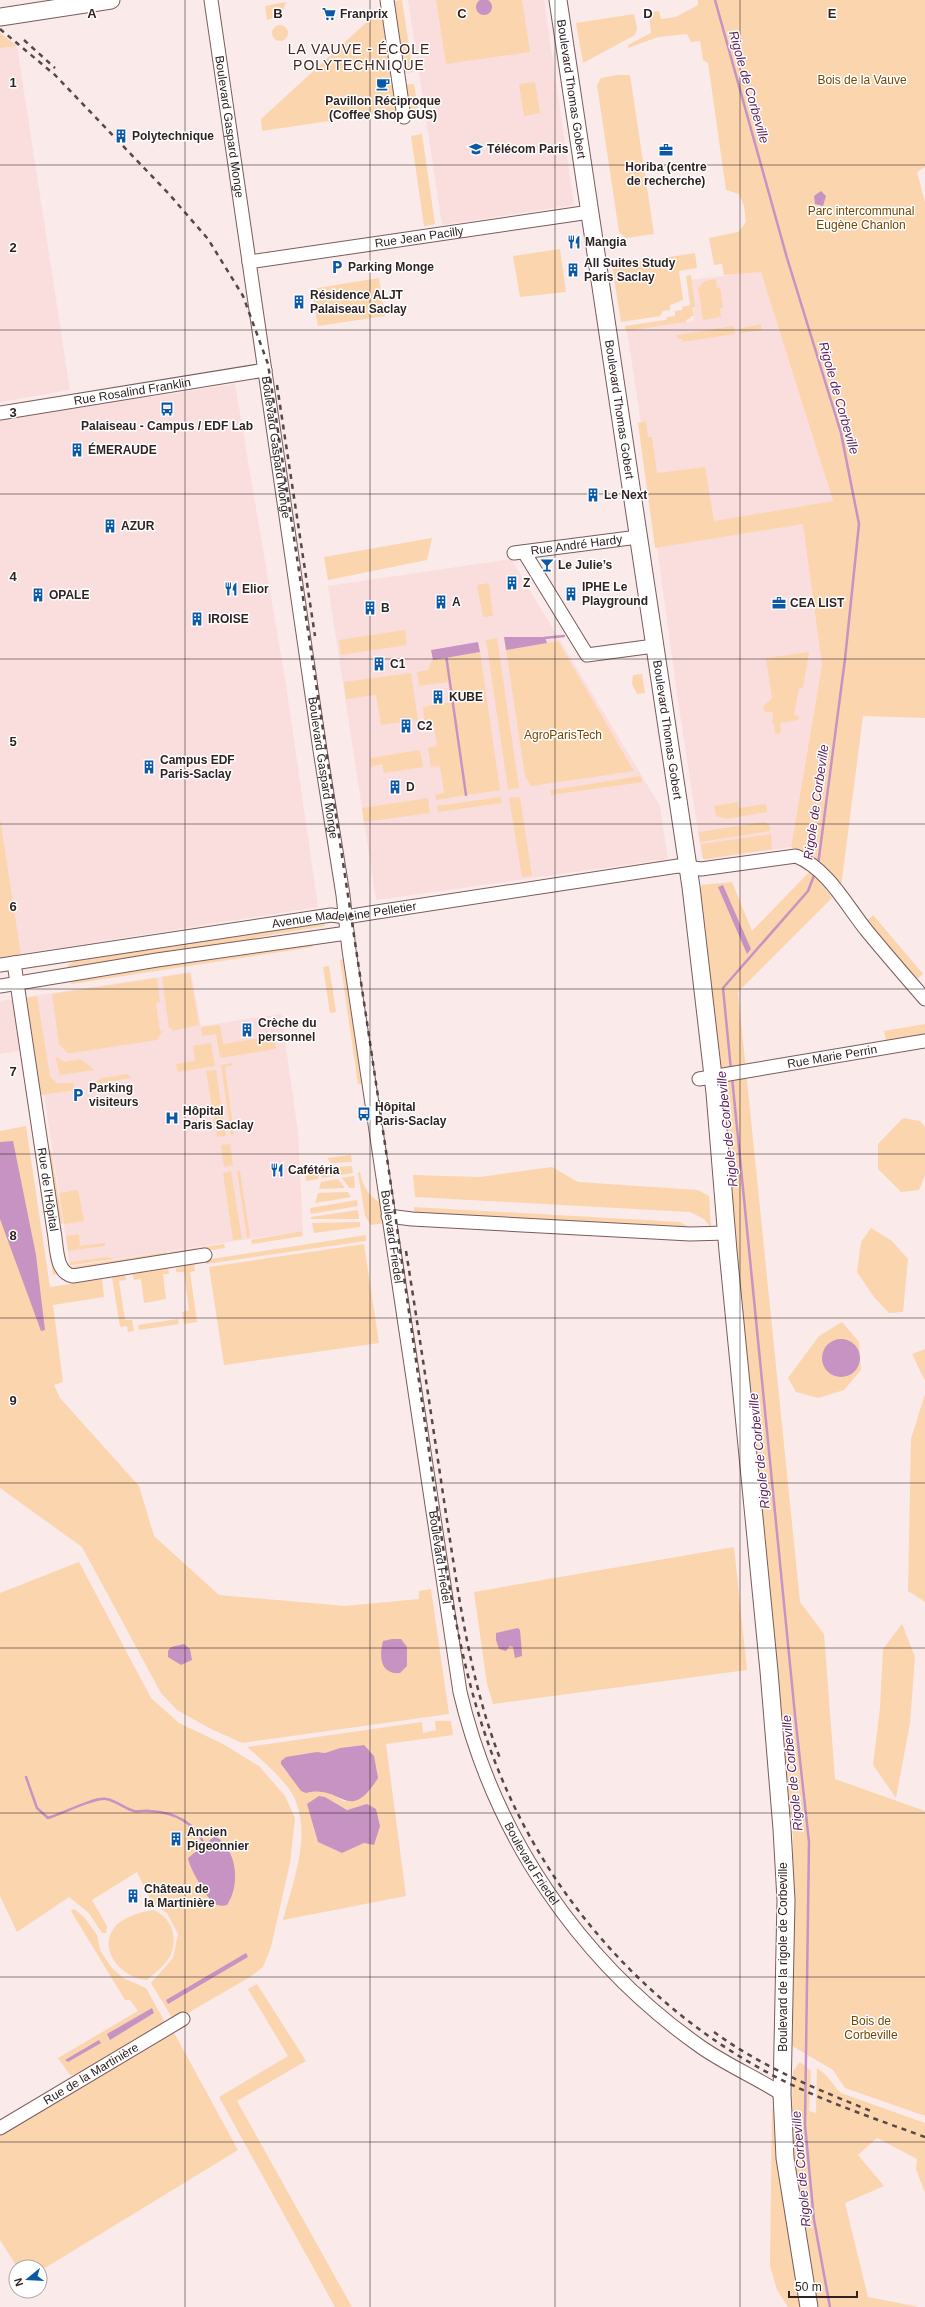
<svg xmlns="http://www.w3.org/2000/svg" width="925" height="2307" font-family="Helvetica,sans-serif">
<rect width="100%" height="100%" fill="#faeaea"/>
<!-- built -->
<path fill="#fadede" d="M408,0H544L574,205L442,225Z
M17,46L70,390L0,402V48Z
M761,271L833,501L657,531L627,330L694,321L690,280Z
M235,384L287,691L318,907L21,954L0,817V420Z
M825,520L835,588L791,847L705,860L702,858L677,694L657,547Z
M511,559L660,806L668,859L376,900L328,586Z
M191,972L201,1026L281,1014L298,1131L303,1231L70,1266L37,1048L0,1054V1001Z"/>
<!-- green -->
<path fill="#fbd5ae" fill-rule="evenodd" d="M402,0L413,72L402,73L391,2Z
M436,0H522L530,52L446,64Z
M698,0H925V167L917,172L925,202V718L863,716L841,887L812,855L791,847L822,665L803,524L655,548L638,423L646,421L648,437H652L657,473L705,467L714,521L833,501L761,272L724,275L722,264L714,265L709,238L738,232L746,222L744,206L739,194L726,190L708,63L703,60L700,41L691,42L687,34L658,37L628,48V45L651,33L649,13L659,11L661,19L676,17L698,5Z
M286,2L281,16L267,20L265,6Z
M381,9L396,111L262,131L261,119Z
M634,14L637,28L635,35L583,63L576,23Z
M272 33a8 8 0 1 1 16 0a8 8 0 1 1-16 0Z
M0,33L17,46L0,48Z
M617,75H630L654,234L626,238L619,232L597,85L601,78Z
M535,82L540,113L524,116L519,84Z
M414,84L418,108L407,110L403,85Z
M422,134L435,224L424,226L411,136Z
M560,249L566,292L520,297L513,256Z
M695,253L697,268L679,271L683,300L670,305V310L663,311L660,316L621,322L612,266Z
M691,275L695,307L692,308L694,316H691V318L686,320V322L626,331L625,326L666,320L667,317L675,316V311L682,310V307L690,305L686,276Z
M379,278L385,316L318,326L312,289Z
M716,279L717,288L720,287L723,308L720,309L721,317L703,320L698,288L705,281Z
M761,324V330L741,333V328Z
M734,326L735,334L682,342V339H678L677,335Z
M432,538L427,560L328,580L324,557Z
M489,583L493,616L483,617L477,585Z
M405,630L407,645L341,655L339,640Z
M497,638L519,788L508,789L486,640Z
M558,641L634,771L531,786L525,776L506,650Z
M480,652L500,790L436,800L435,795L444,793L440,766L431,767L428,748L437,746L433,721L424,720L423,707L451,702L448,682L419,686L417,672L428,670L432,660Z
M809,652L803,688H799L794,715L799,716L798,720L780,723L781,733L775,734L774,723L772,724L773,712H765L763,706L772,699L766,658Z
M411,673L418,720L381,725L376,695L346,699L344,682Z
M642,674L645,693L637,694L632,684L633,675Z
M420,750L423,767L384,773L382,764L371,767L370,758Z
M640,776L643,782L551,795V790Z
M501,797L502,803L438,812L437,806Z
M520,797L532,876L522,877L509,798Z
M428,798L430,813L364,822L362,808Z
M738,802L739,808L766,804L767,812L726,819L716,816L714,806Z
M0,817L21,954L0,958Z
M764,822L769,824L770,831L700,842L699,832Z
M771,834L772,849L705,859L703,858L701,844Z
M811,870L832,898L738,992L800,1602L824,1634L835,1779L925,1811V2116L845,2088L833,2070L789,2044L793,1836L707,985V954L700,889L702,885L732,882L752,931Z
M873,915L923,974L913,982L863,925Z
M320,921L325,923V926L260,937L240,944L69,969L68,964L76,961L158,948L188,941Z
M312,942L313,947L71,984V978Z
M343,959L357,1051L360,1059L365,1083L358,1084L340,960Z
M329,966L336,1012L330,1013L323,967Z
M190,973L199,1025L172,1031V1028L169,1029L162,977Z
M157,978L160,1002L156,1003L160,1031L163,1030L157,1040L72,1053H67L59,1044L52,994Z
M37,996L50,1076L57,1083H73L75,1090L42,1095L38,1092L23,998Z
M925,1024V1039L887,1045L884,1031Z
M220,1025L223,1044L274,1036L276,1049L220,1058L216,1034L202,1036L201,1027Z
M211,1043L215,1066L178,1072L176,1064L195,1061L193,1046Z
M20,1052H22L56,1274L53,1275Z
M55,1056L64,1062L80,1059L95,1070L60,1075Z
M232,1063L233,1065L225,1067L234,1134L231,1135L221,1065Z
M216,1070L226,1136L217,1137L206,1071Z
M127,1074L131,1078L98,1084L97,1081L102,1078Z
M903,1118L920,1121L925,1127V1175L919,1190L901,1192L878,1169V1144Z
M26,1126L50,1287L102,1279L104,1297L53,1305L63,1382L54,1385L60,1398L139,1486L154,1536L219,1595L345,1606L419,1599V1591L431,1589L449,1714L242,1743L209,1728L177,1710L161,1693L82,1547L0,1488V1131Z
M230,1144L233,1165L224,1167L221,1145Z
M51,1150L63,1224L57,1221L49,1152Z
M351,1155L352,1162L331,1163L327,1158Z
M352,1166L353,1173L340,1175L334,1167Z
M330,1167L336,1176L321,1178L324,1168Z
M552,1167L578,1182L698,1190L709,1196L711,1228L704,1219L690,1212L415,1197L413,1175L480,1177Z
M321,1168L318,1179L306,1181L304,1169Z
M231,1171L242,1239L233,1240L223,1173Z
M237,1171H240L250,1237L247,1238Z
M360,1172C363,1188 369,1196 383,1205L385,1223L371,1225L365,1216L358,1173Z
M354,1176L355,1188H349L342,1178Z
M338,1179L345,1188L319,1189L321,1182Z
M78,1190L84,1221L64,1224L59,1193Z
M348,1192L351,1197L315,1203L318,1193Z
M357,1200L358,1206L311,1214L310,1208Z
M414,1207L680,1222L692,1229L414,1215Z
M358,1210L359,1219H311V1217Z
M360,1222V1227L314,1233L312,1223Z
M871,1228L892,1241L908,1259L903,1312L889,1313L874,1297L857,1272L861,1242Z
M302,1231L303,1236L252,1244L251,1240Z
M79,1234L80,1246L105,1243V1246L68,1251L66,1236Z
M366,1235V1241L206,1264L205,1260Z
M224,1244L225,1248L171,1256L170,1252Z
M364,1244L379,1343L224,1365L209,1267Z
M167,1252L168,1257L74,1271L64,1264L69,1263L70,1267Z
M107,1257L115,1259L70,1265V1262Z
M194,1264L195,1271L190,1272L197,1322L184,1324L182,1312L189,1310L184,1272H176V1268Z
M168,1268L169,1274H163L166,1299L144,1303L141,1279L134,1280L133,1274Z
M125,1275L126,1280L119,1281L125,1320H132L134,1331L128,1332L127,1326L120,1327L112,1277Z
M178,1319L179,1324L139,1330L138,1325Z
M842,1322L859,1342L861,1370L844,1390L818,1398L796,1392L788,1378L819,1336Z
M925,1349V1381L912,1354Z
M925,1394V1602L908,1591L911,1439Z
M734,1547L747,1670L493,1704L487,1684L474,1592Z
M79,1562L151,1698L179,1723L223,1744L259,1766L285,1796L295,1818L290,1863L271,1947L263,1967L250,1977L174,2021L151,1983L173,1958L178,1934L167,1913L152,1903L137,1872L92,1900L107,1926L106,1933H102L89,1913L69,1897L17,1932L0,1896V1593Z
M902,1624L915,1657L910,1723L896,1798L873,1765L880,1708L883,1649Z
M435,1721H451L453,1735L386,1744L406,1896L283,1920C293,1881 312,1836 294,1797C286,1781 260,1758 247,1747L422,1722L423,1733L436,1730ZM364,1745L345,1802L326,1791H315L288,1774L281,1764L317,1752L325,1753L340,1748ZM319,1796L325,1797L347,1810L362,1806L368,1844L364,1843L342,1853L318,1842L310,1811Z
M74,1909L84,1917L97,1935L100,1950L111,1967L123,1978L146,1988L166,2024L78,2074L70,2075L58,2058L138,2011L130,2000H125L71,1911Z
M154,1910C171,1918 178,1936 171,1954C167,1964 155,1973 147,1980C123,1979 97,1951 114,1928C122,1917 141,1912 154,1910Z
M257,1984L306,2061L237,2101L352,2307H335L219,2097L288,2056L248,1989Z
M172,2029L238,2150L40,2271V2267H17L0,2240V2133Z
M800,2062L811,2071L809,2111L816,2113L817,2068C828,2075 832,2084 841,2093L925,2123V2193L916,2169L917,2159L877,2138L858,2155L884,2186L845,2203L868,2297L919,2307H816L791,2154L793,2071Z
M772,2107L776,2118L803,2307H788L777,2290L770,2266Z"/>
<!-- water -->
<path fill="#c693c3" d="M476 7a8 8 0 1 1 16 0a8 8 0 1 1-16 0Z
M821,191L826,196L823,206L815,204L814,196Z
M504,637H545L547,643L506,650Z
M478,642L480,652L433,660L431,650Z
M723,885L751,949L747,954L718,887Z
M13,1141L36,1255L45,1330L41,1331L0,1219V1142Z
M822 1358a19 19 0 1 1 38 0a19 19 0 1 1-38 0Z
M518,1628L520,1630L522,1653V1656L515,1658L513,1647L510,1646L506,1651L499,1649L496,1640V1633Z
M392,1639H401L407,1647V1666L400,1673C380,1675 379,1656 383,1641Z
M184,1644L190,1649L192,1660L181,1665L168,1657V1651L171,1647Z
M364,1745L374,1756L378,1778C348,1826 342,1783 306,1793L301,1791L281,1764V1761L286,1757L317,1752L325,1753L340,1748Z
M319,1796L325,1797L347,1810L367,1804L376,1809L380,1826L374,1845L364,1843L342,1853L318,1842L307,1804Z
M215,1836C237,1849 241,1884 227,1905C223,1906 219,1906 215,1904C207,1899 189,1867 188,1858Z
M246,1953L248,1957L168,2004L166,2000Z
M152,2008L154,2013L110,2040L107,2034Z
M99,2040L101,2043L68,2062L65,2060Z"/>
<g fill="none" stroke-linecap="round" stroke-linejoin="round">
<!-- stream -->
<path stroke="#c693c3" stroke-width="2.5" d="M715,0L787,258L841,433L859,524L845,659L818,865
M544,638L564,636
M446,655L466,795
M731,1070L723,988L808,891L815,873
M732,1077L795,1715L809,1842L805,2125L814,2220L830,2307
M26,1777L37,1808L48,1818C62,1814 94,1797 106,1799C115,1800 125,1809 134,1811C139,1812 145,1810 150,1811C174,1812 197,1823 205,1847"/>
<!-- minor casing -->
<g stroke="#7b5b5b" stroke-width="15">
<g id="minor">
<path id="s1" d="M211,0L320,750L343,895L349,950L460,1692C494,1836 580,1962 701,2047C727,2065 755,2077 782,2094"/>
<path d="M387,0L404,117"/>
<path id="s2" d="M249,262L590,212"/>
<path id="s3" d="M0,413L265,370"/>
<path d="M524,552L587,655L654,646"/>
<path id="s4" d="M514,553L638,537"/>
<path id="s5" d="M14,963L54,1231C57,1246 55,1273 73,1276L205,1255"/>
<path id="s6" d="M0,965L331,915L346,917L364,914L678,866L701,869L796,856C828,869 846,905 867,931C886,954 905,976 925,999"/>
<path d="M0,986L157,960L347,933"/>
<path id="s7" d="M699,1079L925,1041"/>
<path d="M388,1216L412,1219L690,1234L727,1233"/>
<path id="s8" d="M0,2128L183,2019"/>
</g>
</g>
<!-- major casing -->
<g stroke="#7b5b5b" stroke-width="19">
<g id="major">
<path id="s9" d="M558,0L691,887L715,1093L728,1251L769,1671L782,1829L786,1900L782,2094L785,2158L809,2307"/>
<path d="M0,17L111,0"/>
</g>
</g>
<!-- minor -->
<use href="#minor" stroke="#fff" stroke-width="13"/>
<!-- major -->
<use href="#major" stroke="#fff" stroke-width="17"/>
<!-- rail -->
<path stroke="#564848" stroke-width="2.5" stroke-dasharray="5 5" stroke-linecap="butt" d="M0,29L55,75L169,194L208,239L243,296L268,364C310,647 354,930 395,1213C407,1300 420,1386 432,1473C452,1607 467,1730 537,1849C587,1935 663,2012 749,2062C804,2095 865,2115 925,2137
M24,40L55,68
M277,385L315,636
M406,1251C420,1339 433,1427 446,1514C459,1598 470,1682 501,1761
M714,2032C762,2067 816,2089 871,2111"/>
</g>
<!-- grid -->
<path fill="none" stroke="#2f2222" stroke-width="1" stroke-opacity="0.55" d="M185,0V2307M370,0V2307M555,0V2307M740,0V2307M0,165H925M0,330H925M0,494H925M0,659H925M0,824H925M0,989H925M0,1154H925M0,1318H925M0,1483H925M0,1648H925M0,1813H925M0,1977H925M0,2142H925"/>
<!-- icons -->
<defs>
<g id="supermarket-bare" transform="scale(1.08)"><path d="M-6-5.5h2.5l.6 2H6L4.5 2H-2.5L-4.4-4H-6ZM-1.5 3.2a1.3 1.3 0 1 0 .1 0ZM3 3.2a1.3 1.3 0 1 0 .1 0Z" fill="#0a59a7" stroke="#fff" stroke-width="2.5" paint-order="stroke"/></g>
<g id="cafe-bare" transform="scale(1.08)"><path d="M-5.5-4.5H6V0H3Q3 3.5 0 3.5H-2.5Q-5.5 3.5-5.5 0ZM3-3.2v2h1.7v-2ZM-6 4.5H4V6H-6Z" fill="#0a59a7" stroke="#fff" stroke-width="2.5" paint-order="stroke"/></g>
<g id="building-bare" transform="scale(1.08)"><path d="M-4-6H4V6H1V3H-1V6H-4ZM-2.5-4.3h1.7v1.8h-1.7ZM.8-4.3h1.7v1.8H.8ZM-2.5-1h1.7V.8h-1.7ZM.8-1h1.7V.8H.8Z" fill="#0a59a7" stroke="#fff" stroke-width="2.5" paint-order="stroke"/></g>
<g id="university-bare" transform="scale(1.08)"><path d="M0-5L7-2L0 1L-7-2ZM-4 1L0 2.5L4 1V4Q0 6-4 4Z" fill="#0a59a7" stroke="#fff" stroke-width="2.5" paint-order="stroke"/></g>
<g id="office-bare" transform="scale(1.08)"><path d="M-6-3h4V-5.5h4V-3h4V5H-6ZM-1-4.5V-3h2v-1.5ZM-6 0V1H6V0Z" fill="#0a59a7" stroke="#fff" stroke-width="2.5" paint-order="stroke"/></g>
<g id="restaurant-bare" transform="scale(1.08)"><path d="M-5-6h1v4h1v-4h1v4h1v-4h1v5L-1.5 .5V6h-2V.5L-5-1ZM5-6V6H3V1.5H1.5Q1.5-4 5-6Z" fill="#0a59a7" stroke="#fff" stroke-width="2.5" paint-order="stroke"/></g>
<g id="parking-bare" transform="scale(1.08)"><path d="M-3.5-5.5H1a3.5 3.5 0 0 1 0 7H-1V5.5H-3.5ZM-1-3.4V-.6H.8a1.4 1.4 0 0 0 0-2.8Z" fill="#0a59a7" stroke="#fff" stroke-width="2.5" paint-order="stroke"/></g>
<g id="bus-bare" transform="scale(1.08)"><path d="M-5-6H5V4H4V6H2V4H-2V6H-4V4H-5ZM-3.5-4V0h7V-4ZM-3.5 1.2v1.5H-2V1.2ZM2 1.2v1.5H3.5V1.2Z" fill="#0a59a7" stroke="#fff" stroke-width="2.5" paint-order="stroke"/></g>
<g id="bar-bare" transform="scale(1.08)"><path d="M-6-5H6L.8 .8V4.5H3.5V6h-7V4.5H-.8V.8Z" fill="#0a59a7" stroke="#fff" stroke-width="2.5" paint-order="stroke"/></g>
<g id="hospital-bare" transform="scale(1.08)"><path d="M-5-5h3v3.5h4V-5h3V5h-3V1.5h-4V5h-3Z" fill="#0a59a7" stroke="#fff" stroke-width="2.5" paint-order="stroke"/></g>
</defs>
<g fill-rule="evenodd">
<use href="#supermarket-bare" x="329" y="14"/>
<use href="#cafe-bare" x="383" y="84"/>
<use href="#building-bare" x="121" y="136"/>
<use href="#university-bare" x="476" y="149"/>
<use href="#office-bare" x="666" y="150"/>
<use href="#restaurant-bare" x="574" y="242"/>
<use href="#parking-bare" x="337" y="267"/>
<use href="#building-bare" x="573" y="270"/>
<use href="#building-bare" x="299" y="302"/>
<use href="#bus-bare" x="167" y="409"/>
<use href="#building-bare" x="77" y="450"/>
<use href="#building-bare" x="593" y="495"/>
<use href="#building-bare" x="110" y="526"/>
<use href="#bar-bare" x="547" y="565"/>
<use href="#building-bare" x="512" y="583"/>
<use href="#restaurant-bare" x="231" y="589"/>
<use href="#building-bare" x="571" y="594"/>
<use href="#building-bare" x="38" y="595"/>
<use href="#building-bare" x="441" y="602"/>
<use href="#office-bare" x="779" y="603"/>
<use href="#building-bare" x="370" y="608"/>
<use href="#building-bare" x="197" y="619"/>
<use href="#building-bare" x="379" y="664"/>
<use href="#building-bare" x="438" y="697"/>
<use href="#building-bare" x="406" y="726"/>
<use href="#building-bare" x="149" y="767"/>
<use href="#building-bare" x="395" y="787"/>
<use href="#building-bare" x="247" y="1030"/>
<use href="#parking-bare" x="78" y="1095"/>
<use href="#bus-bare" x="364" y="1114"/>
<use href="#hospital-bare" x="172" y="1118"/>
<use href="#restaurant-bare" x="277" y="1170"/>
<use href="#building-bare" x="176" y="1839"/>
<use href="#building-bare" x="133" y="1896"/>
</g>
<g text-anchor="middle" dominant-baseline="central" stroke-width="3" stroke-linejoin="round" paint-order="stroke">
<!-- poi labels -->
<g font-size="12" font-weight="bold" fill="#2f2222" stroke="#fff" text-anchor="start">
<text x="340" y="14">Franprix</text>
<text x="383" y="101" text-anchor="middle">Pavillon Réciproque<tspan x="383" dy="14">(Coffee Shop GUS)</tspan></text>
<text x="132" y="136">Polytechnique</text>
<text x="487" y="149">Télécom Paris</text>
<text x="666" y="167" text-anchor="middle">Horiba (centre<tspan x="666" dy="14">de recherche)</tspan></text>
<text x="585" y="242">Mangia</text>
<text x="584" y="263">All Suites Study<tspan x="584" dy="14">Paris Saclay</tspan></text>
<text x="348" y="267">Parking Monge</text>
<text x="310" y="295">Résidence ALJT<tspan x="310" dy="14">Palaiseau Saclay</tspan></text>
<text x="167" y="426" text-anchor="middle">Palaiseau - Campus / EDF Lab</text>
<text x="88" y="450">ÉMERAUDE</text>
<text x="604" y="495">Le Next</text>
<text x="121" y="526">AZUR</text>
<text x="558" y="565">Le Julie’s</text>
<text x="523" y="583">Z</text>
<text x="582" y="587">IPHE Le<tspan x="582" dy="14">Playground</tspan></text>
<text x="242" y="589">Elior</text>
<text x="49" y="595">OPALE</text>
<text x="452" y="602">A</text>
<text x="790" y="603">CEA LIST</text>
<text x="381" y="608">B</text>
<text x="208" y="619">IROISE</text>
<text x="390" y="664">C1</text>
<text x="449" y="697">KUBE</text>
<text x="417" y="726">C2</text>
<text x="160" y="760">Campus EDF<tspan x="160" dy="14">Paris-Saclay</tspan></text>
<text x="406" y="787">D</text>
<text x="258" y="1023">Crèche du<tspan x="258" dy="14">personnel</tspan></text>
<text x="89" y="1088">Parking<tspan x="89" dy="14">visiteurs</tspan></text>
<text x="375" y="1107">Hôpital<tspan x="375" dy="14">Paris-Saclay</tspan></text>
<text x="183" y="1111">Hôpital<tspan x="183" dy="14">Paris Saclay</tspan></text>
<text x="288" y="1170">Cafétéria</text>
<text x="187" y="1832">Ancien<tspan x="187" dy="14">Pigeonnier</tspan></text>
<text x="144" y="1889">Château de<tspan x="144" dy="14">la Martinière</tspan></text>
</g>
<!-- park labels -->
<g font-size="12" fill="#754602" stroke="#fff">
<text x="862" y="80">Bois de la Vauve</text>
<text x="861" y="211">Parc intercommunal<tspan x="861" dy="14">Eugène Chanlon</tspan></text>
<text x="563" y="735">AgroParisTech</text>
<text x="871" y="2021">Bois de<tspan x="871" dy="14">Corbeville</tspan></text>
</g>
<!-- street labels -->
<g font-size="12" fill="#2f2222" stroke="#fff">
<text stroke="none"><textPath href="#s9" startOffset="90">Boulevard Thomas Gobert</textPath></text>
<text stroke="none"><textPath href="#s1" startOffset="128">Boulevard Gaspard Monge</textPath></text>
<text stroke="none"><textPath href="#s2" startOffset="172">Rue Jean Pacilly</textPath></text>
<text stroke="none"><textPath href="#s3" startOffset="134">Rue Rosalind Franklin</textPath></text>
<text stroke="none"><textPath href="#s9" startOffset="414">Boulevard Thomas Gobert</textPath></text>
<text stroke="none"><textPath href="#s1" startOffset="452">Boulevard Gaspard Monge</textPath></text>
<text stroke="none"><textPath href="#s4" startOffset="63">Rue André Hardy</textPath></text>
<text stroke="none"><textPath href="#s9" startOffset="738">Boulevard Thomas Gobert</textPath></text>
<text stroke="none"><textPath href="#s1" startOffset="776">Boulevard Gaspard Monge</textPath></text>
<text stroke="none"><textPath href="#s6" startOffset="348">Avenue Madeleine Pelletier</textPath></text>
<text stroke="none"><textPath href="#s7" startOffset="135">Rue Marie Perrin</textPath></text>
<text stroke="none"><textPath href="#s5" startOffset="229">Rue de l'Hôpital</textPath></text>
<text stroke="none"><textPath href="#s1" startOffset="1250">Boulevard Friedel</textPath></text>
<text stroke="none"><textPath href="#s1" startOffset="1574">Boulevard Friedel</textPath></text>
<text stroke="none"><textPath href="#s1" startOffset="1897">Boulevard Friedel</textPath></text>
<text transform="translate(783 1957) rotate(-90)">Boulevard de la rigole de Corbeville</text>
<text stroke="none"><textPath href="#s8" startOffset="106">Rue de la Martinière</textPath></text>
</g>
<!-- water labels -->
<g font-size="13" font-style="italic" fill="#5b1e5a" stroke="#fff">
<text transform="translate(749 87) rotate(74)">Rigole de Corbeville</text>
<text transform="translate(839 398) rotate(74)">Rigole de Corbeville</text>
<text transform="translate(816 802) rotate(-82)">Rigole de Corbeville</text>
<text transform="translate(727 1129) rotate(-96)">Rigole de Corbeville</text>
<text transform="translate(759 1451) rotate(-96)">Rigole de Corbeville</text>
<text transform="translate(792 1773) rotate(-96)">Rigole de Corbeville</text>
<text transform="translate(801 2169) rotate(-95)">Rigole de Corbeville</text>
</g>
<!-- quarter labels -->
<g font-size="14" letter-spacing="1" fill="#402525" stroke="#fff">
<text x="359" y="49">LA VAUVE - ÉCOLE<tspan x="359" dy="16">POLYTECHNIQUE</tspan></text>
</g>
</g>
<g font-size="13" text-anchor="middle" font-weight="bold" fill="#2f2222" stroke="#fff" stroke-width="3" stroke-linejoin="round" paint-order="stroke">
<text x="92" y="18">A</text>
<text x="278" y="18">B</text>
<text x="462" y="18">C</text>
<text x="648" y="18">D</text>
<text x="832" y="18">E</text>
<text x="13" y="87">1</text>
<text x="13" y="252">2</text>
<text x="13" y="417">3</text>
<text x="13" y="581">4</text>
<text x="13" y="746">5</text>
<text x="13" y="911">6</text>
<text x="13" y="1076">7</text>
<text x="13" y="1240">8</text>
<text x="13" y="1405">9</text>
</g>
<!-- north arrow -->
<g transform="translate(28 2279) rotate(252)"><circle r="19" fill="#ffffff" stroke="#aca7a7"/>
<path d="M0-3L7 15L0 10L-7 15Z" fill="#0a59a7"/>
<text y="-6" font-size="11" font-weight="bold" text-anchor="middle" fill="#2f2222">N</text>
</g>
<!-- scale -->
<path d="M789 2291v6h68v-6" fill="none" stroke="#2f2222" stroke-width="2"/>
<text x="795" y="2291" font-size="12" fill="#2f2222" stroke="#ffffff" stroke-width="3" paint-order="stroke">50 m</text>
</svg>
